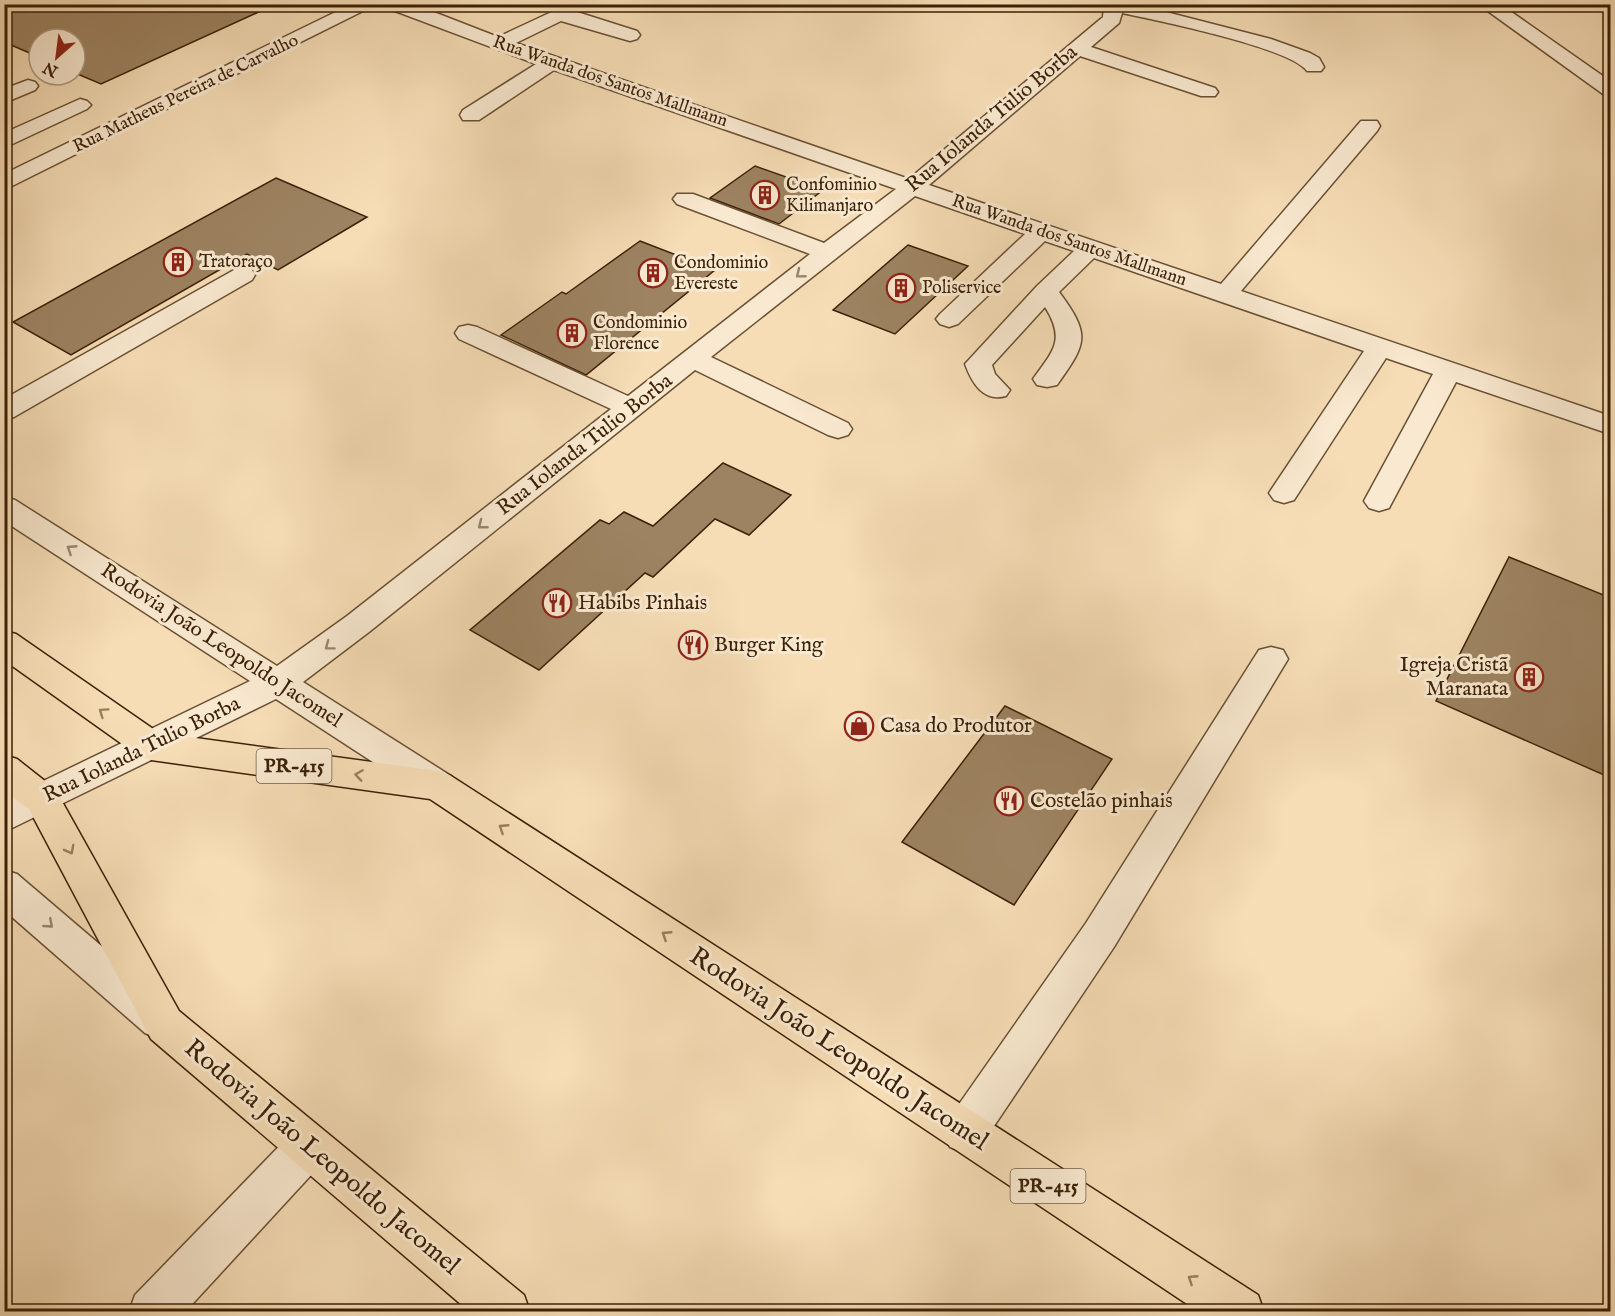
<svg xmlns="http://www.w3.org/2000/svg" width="1615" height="1316" font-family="'IM FELL English',serif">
<rect width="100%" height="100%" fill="#f6ddb6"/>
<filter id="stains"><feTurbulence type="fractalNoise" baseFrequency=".00333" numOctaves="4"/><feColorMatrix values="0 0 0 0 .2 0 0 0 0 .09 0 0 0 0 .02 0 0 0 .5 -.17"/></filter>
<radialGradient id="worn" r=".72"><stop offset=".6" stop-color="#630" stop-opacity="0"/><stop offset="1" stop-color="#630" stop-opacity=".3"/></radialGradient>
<!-- building -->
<path fill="#9d8362" stroke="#3c2107" stroke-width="1.5" d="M4,4H276L101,84L75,73V39H39V57L4,42Z
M755,166L823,190L779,224L710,198Z
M276,178L367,217L278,270L247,254L71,355L13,322Z
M640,241L715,270L586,375L501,335L562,292L566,294Z
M908,245L968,266L895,334L833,310Z
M723,463L791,495L749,535L715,519L653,577L645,573L539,670L470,630L600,520L609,524L624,512L653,526Z
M1509,557L1611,598V778L1436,701Z
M1005,706L1112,759L1014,905L902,842Z"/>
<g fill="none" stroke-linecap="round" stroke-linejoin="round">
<!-- minor casing -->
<g stroke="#6a5033" stroke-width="3">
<path id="minor" d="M352,4H377L4,190V174Z
M385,4H413L498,37L558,9L574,11L637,31L640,35L637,39L630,41L561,21L516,43L909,179L1103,17L1104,4H1135L1271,39L1310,53L1319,58L1324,67L1321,71H1307C1291,48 1156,20 1122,13L1119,23L1091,47L1215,88L1218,92L1215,96H1201L1080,56L929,185L1221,284L1361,121H1377L1380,126L1377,131L1241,291L1610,416V434L1456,382L1389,508L1379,511L1369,508L1364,501L1433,374L1386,358L1294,500L1284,503L1274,500L1269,493L1364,351L1094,258L1059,292C1091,335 1087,343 1057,385L1047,387L1037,385L1033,379C1053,351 1066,340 1045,307L992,365L995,374L1010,390L1006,396C983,402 972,383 965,364L1037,286L1074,251L1045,241L958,324L949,327L940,324L936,319L940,314L1025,234L915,196L711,357L848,423L852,429L848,435L838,438L828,435L695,370L369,632L303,682L451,776L456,786L451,796L438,801L425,796L276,699L4,832V800L250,681L4,521V497L15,500L277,666L347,616L611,409L459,339L455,333L459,327L468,325L477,327L628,396L810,254L677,204L673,199L677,194H693L824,243L896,189L554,70L479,120H463L460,115L463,110L536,64L387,8Z
M1478,4H1500L1610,81V96L1603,94Z
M28,80L35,82L38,86L35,90L4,103V89Z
M80,99L87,101L91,105L87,109L4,148V133Z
M243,268L252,270L255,275L252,280L14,417L4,420V399L234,270Z
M1271,647L1283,650L1288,659L1114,947L980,1147L965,1153L950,1147L943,1132L950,1117L1086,923L1259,650Z
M4,870L17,874L173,1007L179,1020L173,1033L159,1039L145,1033L4,910Z
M309,1124L324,1131L331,1146L324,1161L185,1312H129L135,1295L294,1131Z"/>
</g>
<!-- highway casing -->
<g stroke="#3c2107" stroke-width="3">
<path id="highway" d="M4,631L16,634L159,733L438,771L451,776L1258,1295L1264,1312H1199L430,799L151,760L139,756L4,660Z
M4,755L17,759L55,789L179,1011L524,1295L530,1312H470L151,1039L29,809L4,790Z"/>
</g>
<!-- minor -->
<use href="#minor" fill="#f9e9d0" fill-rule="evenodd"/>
<!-- highway -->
<use href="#highway" fill="#f6ddb6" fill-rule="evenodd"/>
</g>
<!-- one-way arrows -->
<defs><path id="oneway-chevron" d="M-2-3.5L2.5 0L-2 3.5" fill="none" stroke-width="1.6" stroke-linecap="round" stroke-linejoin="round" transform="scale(1.5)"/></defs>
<g stroke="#9a856c">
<use href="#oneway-chevron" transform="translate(800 274) rotate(141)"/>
<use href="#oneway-chevron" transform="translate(482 525) rotate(142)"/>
<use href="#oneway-chevron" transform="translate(71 549) rotate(-147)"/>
<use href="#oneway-chevron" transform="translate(329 646) rotate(143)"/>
<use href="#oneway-chevron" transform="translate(49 924) rotate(41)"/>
</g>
<g stroke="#997f5e">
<use href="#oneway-chevron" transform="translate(103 712) rotate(-145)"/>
<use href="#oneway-chevron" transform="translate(359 775) rotate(-172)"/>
<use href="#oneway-chevron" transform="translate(503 828) rotate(-147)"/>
<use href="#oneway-chevron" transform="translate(70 850) rotate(62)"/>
<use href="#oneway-chevron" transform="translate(666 935) rotate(-147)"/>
<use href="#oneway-chevron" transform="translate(1192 1279) rotate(-147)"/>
</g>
<!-- icons -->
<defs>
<g id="building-ring" transform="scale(1.5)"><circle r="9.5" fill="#f9e9d0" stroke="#8f2418" stroke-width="1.5"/><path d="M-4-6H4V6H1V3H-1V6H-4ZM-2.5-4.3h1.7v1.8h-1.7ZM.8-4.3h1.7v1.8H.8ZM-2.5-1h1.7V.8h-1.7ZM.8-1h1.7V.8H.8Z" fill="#8f2418"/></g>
<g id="restaurant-ring" transform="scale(1.5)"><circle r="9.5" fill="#f9e9d0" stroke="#8f2418" stroke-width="1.5"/><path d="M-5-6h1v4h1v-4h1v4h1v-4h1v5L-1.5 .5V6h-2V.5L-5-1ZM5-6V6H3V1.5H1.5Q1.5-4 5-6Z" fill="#8f2418"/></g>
<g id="shop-ring" transform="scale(1.5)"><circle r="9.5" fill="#f9e9d0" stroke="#8f2418" stroke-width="1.5"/><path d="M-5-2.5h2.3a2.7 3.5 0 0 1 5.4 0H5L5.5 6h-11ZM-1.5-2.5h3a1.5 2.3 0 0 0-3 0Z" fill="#8f2418"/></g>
</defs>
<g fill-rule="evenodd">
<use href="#building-ring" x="765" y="195"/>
<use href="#building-ring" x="178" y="262"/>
<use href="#building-ring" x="653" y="273"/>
<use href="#building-ring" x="901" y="288"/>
<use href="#building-ring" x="572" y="333"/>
<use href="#restaurant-ring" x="557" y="603"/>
<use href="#restaurant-ring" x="693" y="645"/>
<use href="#building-ring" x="1529" y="677"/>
<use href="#shop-ring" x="859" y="726"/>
<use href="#restaurant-ring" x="1009" y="801"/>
</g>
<g text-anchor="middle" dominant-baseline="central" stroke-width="6" stroke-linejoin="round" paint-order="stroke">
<!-- far-street labels -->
<g font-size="18" fill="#3c2107" stroke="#f9e9d0">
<text transform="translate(610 82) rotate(19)">Rua Wanda dos Santos Mallmann</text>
<text transform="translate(186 94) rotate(-26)">Rua Matheus Pereira de Carvalho</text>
<text transform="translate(1069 241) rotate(19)">Rua Wanda dos Santos Mallmann</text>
</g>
<!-- far-poi labels -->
<g font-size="18" fill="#3c2107" stroke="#f9e9d0" text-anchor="start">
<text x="786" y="185">Confominio<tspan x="786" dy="21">Kilimanjaro</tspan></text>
<text x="199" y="262">Tratoraço</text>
<text x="674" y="263">Condominio<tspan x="674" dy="21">Evereste</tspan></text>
<text x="922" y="288">Poliservice</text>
<text x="593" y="323">Condominio<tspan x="593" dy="21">Florence</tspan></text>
</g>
<!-- shield labels -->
<g fill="#f9e9d0" stroke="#755d43" stroke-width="1.5">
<rect x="256.5" y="749" width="75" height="34" rx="4.5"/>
<rect x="1010.5" y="1169" width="75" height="34" rx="4.5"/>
</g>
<g font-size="20" font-weight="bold" fill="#3c2107">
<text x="294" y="766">PR-415</text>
<text x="1048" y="1186">PR-415</text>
</g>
<!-- street labels -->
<g font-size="21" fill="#3c2107" stroke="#f9e9d0">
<text transform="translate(992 119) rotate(-40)">Rua Iolanda Tulio Borba</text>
<text transform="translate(585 445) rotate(-38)">Rua Iolanda Tulio Borba</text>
<text transform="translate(221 646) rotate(33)">Rodovia João Leopoldo Jacomel</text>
<text transform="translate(142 750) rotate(-26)">Rua Iolanda Tulio Borba</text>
</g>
<!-- poi labels -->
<g font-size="21" fill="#3c2107" stroke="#f9e9d0" text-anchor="start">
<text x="578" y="603">Habibs Pinhais</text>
<text x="714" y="645">Burger King</text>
<text x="1508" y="665" text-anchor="end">Igreja Cristã<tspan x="1508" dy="24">Maranata</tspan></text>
<text x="880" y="726">Casa do Produtor</text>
<text x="1030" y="801">Costelão pinhais</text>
</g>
<!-- near-street labels -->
<g font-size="26" fill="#3c2107" stroke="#f9e9d0">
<text transform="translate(839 1049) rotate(33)">Rodovia João Leopoldo Jacomel</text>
<text transform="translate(322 1157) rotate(40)">Rodovia João Leopoldo Jacomel</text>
</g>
</g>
<!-- margin -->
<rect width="1615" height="1316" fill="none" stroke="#f6ddb6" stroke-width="24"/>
<rect x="6" y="6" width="1603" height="1304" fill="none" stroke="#3c2107" stroke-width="3"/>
<rect x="12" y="12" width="1591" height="1292" fill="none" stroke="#3c2107" stroke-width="1.5"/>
<!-- north arrow -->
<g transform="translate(57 57) rotate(208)"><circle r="28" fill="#f9e9d0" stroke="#ad9980" stroke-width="1.5"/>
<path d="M0-4.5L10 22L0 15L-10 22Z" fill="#8f2418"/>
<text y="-9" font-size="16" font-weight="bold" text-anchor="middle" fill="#3c2107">N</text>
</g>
<rect width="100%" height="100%" filter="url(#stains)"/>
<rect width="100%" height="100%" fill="url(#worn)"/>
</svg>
